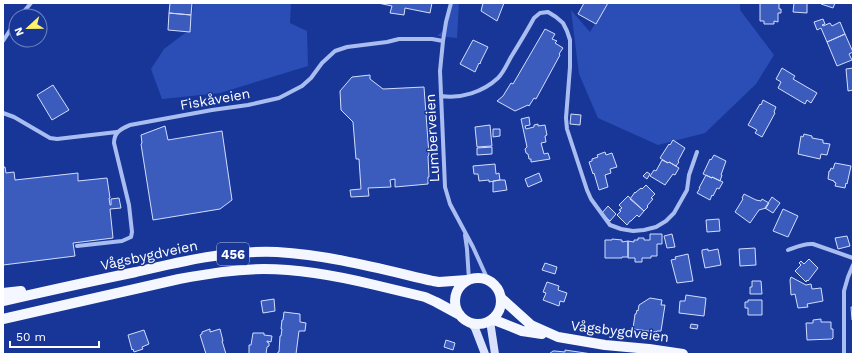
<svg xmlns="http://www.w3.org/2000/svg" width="856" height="357" font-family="'Work Sans',sans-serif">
<rect width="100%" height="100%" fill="#173697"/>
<!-- green -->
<path fill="#2b4eb6" d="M194,3H291L290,23L307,31L308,66L220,93L162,99L151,69L164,49L189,30Z
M450,3H459L457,38L437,36L445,29Z
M608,3H740V10L774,55L756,84L705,133L658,145L598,118L579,74L571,10L590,32Z"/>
<!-- building -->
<path fill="#3c5cbd" stroke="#d2ddfc" d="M170,3H192L191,15L169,13Z
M378,3H432L430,13L405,8L404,15L390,13L392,6Z
M483,3H504L497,21L481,11Z
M584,3H608L596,24L578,14Z
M760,3H779V9H781V13H778V22L774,21V24H764V21H760Z
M794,3H807V13L793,12Z
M822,3H835L833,8L821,4Z
M169,13L191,15L190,32L168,30Z
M823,19L825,24L822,25L823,26L830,23L832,26L840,22L845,34L827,42L821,28L817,30L814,22Z
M545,29L555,34L552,39L557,41L555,43L563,48L559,54L560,55L536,99L534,98L529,106L528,105L515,111L497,101L503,96L511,83L513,84Z
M845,34L853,52L849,54L852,60L837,66L827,42Z
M473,40L488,47L481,61L480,64L479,63L475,72L460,64Z
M782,68L795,76L793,79L817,93L811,103L807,100L805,104L778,88L781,82L776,79Z
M853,68V90L848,91L846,69Z
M370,75V79L383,89L424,87L429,155L428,156L429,177H428V184L395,187V179L390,180L391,187L368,188L369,196L351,197L350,190L361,189L359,159H356L353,122L341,110L340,91L352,77Z
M53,85L69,110L52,120L37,95Z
M763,100L776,107L774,112L775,113L762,137L755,133L757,130L748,125L760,104L761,105Z
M571,114L581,115L580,125L570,124Z
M529,117L530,125L525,126L526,129L534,127V125L538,124V126L545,125L547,135L545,136L546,142L541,143L544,154L548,153L550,159L531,162V159H529L528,154L526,153L525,149L527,147L521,119Z
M490,125L492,146L477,147L475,127Z
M165,126L168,140L222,131L232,200L220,209L153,220L141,144L142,143L141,135Z
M493,129H500V136L493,137Z
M804,134L812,136V138L823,140V143L830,144L827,155L821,154L820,159L798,154L801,136L803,137Z
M673,140L685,148L678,161L679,162L676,166L669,162L668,163L660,158L669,144L670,145Z
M492,147V154L477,155V148Z
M605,152L606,155L612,153L617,167L610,169L611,173L605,175L608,187L599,190L594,173L593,174L589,162L592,161V159L598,157L597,155Z
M714,155L726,161L721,175H722L720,181L712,177V178L703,174L710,159L711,160Z
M662,160L668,163L669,162L679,168L675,175L673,174L665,185L650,176L654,170L656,171Z
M835,163L851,166L847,184L846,183L845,188L835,186L836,183L834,182V181L828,179L829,171H830L831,168L833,169Z
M495,164L496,174L499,173L500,180L489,182V180L479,181L478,174H474L473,166Z
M3,167H5L6,173L14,172L15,180L78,173V181L107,178L110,198H109L110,205H111V199L119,198L121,208L110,209L113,238L73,243L75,256L3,265Z
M647,172L650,174L647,179L643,176Z
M539,173L542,181L528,187L525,179Z
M706,175L712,178V177L723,182L719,189L717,188L713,196L712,195L710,200L697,193L700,188H699Z
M500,180H505L507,190L493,192V181Z
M646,185L655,194L651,198L653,199L647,206L648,207L644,211L630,199L635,192V193L641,188L642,189Z
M744,194L756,200L761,201L762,199L769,203L766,208L759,210L750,223L735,212L743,199L742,198Z
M628,196L644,211L639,217L637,215L631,221H630L627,225L617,215L621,211L619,210L622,208L619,205Z
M772,197L780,203L773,213L765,208Z
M608,206L616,214L610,221L602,213Z
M783,209L798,216L788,237L773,231Z
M719,219L720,231L707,232L706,220Z
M650,234H662V244H657V256H651V258H642V262H635V258H628V241L634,242V240H638V238H644V240H650Z
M672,234L675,247L667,248L664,236Z
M847,236L850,246L838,249L835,238Z
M612,239L622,240V242L628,241V257H622V258H605V240H612Z
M755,248L756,265L740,266L739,249Z
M708,249V251L718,249L721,265L705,268L702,253V250Z
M688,254L693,281L677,283L671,260L676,259L675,257Z
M809,259L818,268L808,281L807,280L806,282L795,271L801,265L799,263L801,261L804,264Z
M545,263L557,267L555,274L542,270Z
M791,277L806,285L811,284L812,289L821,288L823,301L807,304L808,307L798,308L795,294L791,295L790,280Z
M752,281H761L762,294H750V287H752Z
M547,282L559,286L558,290L567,293L564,302L560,301L559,306L543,300L546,293L543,292Z
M686,295L706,298L704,316L679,313L680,301H685Z
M650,298L662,300L661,305H665L661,331H657L656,332L633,329L635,314H636L637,310L638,311L639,305Z
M274,299L275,311L263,313L261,301Z
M748,300H762V315H748V308H745V302H748Z
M851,307H853V320H852Z
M284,312L300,314V322L306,323L305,331H299L296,354H278V352H279L280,336H281L282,329H281L282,320H283Z
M821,319V322H831V329H833V338L832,339L807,340L806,323H813V320Z
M691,324L698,325L697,329L690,328Z
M210,329V332L220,329L223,341H222L226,354H206L200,335L202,334V332Z
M144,330L149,344L142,347L143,349L134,352L133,349L132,350L128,335Z
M253,333H264V335L272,336L271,342L267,341V342L269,343V346L267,347L266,354H249V345H251Z
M446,340L455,343L453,350L444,347Z
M565,350L592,354H549L553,351H555L565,352Z"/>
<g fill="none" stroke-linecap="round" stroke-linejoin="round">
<!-- street -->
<path stroke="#aabdf1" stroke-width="4" d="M451,3L446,22L443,41L440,71L445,187L450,204L473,247L488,280
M20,16L31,3
M3,41L16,21
M441,96C461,99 483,92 498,78C504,72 507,64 511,57C519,44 527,31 534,18L540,13L548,12L556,17L563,23L567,31L570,40V67L566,118L567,129L587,190L591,199L610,225L621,229L633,231L644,230L656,227L666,221L674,213L687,190L689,175L697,152
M3,113L14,117L50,138L57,139L117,132
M465,235L467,249L469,280
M77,246L122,241L131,237L132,232L129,205L114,143C114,132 121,129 130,125L212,110L248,105L279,98L302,86L311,78L322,63L335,51L347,47L387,42L399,39H432L443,41
M788,250C796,247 804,243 813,244L853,258
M844,354V291L848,277L853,265"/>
<!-- secondary -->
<path stroke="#d9e1fc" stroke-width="8" d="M490,321L495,354
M471,323L475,328L485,354"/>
<!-- primary -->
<path stroke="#f4f7ff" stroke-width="10" d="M455 301a23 23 0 1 1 46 0a23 23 0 1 1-46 0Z
M3,293L21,291
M501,298L531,325L558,337L605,345L649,349L683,354
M3,301C47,291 92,281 136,272C183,261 230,250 277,252C330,255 381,269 433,281L439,282L467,280
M3,319L179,279C207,274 235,269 264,269C302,269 338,276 375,285C392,289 408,293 425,297L436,302L460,315
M491,320L497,321L522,331L542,334"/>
</g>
<g text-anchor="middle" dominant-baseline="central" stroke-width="3" stroke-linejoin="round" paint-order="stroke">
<!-- shield labels -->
<rect fill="#173697" stroke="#b9c3e0" stroke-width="1" x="217" y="243" width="32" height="22" rx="3"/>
<g font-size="13" font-weight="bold" fill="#fff">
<text x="233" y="254">456</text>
</g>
<!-- street labels -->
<g font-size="14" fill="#fff" stroke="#173697">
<text transform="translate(215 99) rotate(-10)">Fiskåveien</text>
<text transform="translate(432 138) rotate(-93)">Lumberveien</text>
<text transform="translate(149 255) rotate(-12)">Vågsbygdveien</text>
<text transform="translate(620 331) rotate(7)">Vågsbygdveien</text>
</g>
</g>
<!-- border -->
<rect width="856" height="357" fill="none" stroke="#ffffff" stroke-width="8"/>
<!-- north arrow -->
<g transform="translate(28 28) rotate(248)"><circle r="19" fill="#173697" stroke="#7486c1"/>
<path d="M0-3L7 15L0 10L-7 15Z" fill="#fff16a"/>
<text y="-6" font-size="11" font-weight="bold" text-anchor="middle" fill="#ffffff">N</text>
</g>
<!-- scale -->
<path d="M10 341v6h89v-6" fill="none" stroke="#ffffff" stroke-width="2"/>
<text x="16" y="341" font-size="12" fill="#ffffff" stroke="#173697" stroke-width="3" paint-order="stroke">50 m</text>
</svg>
